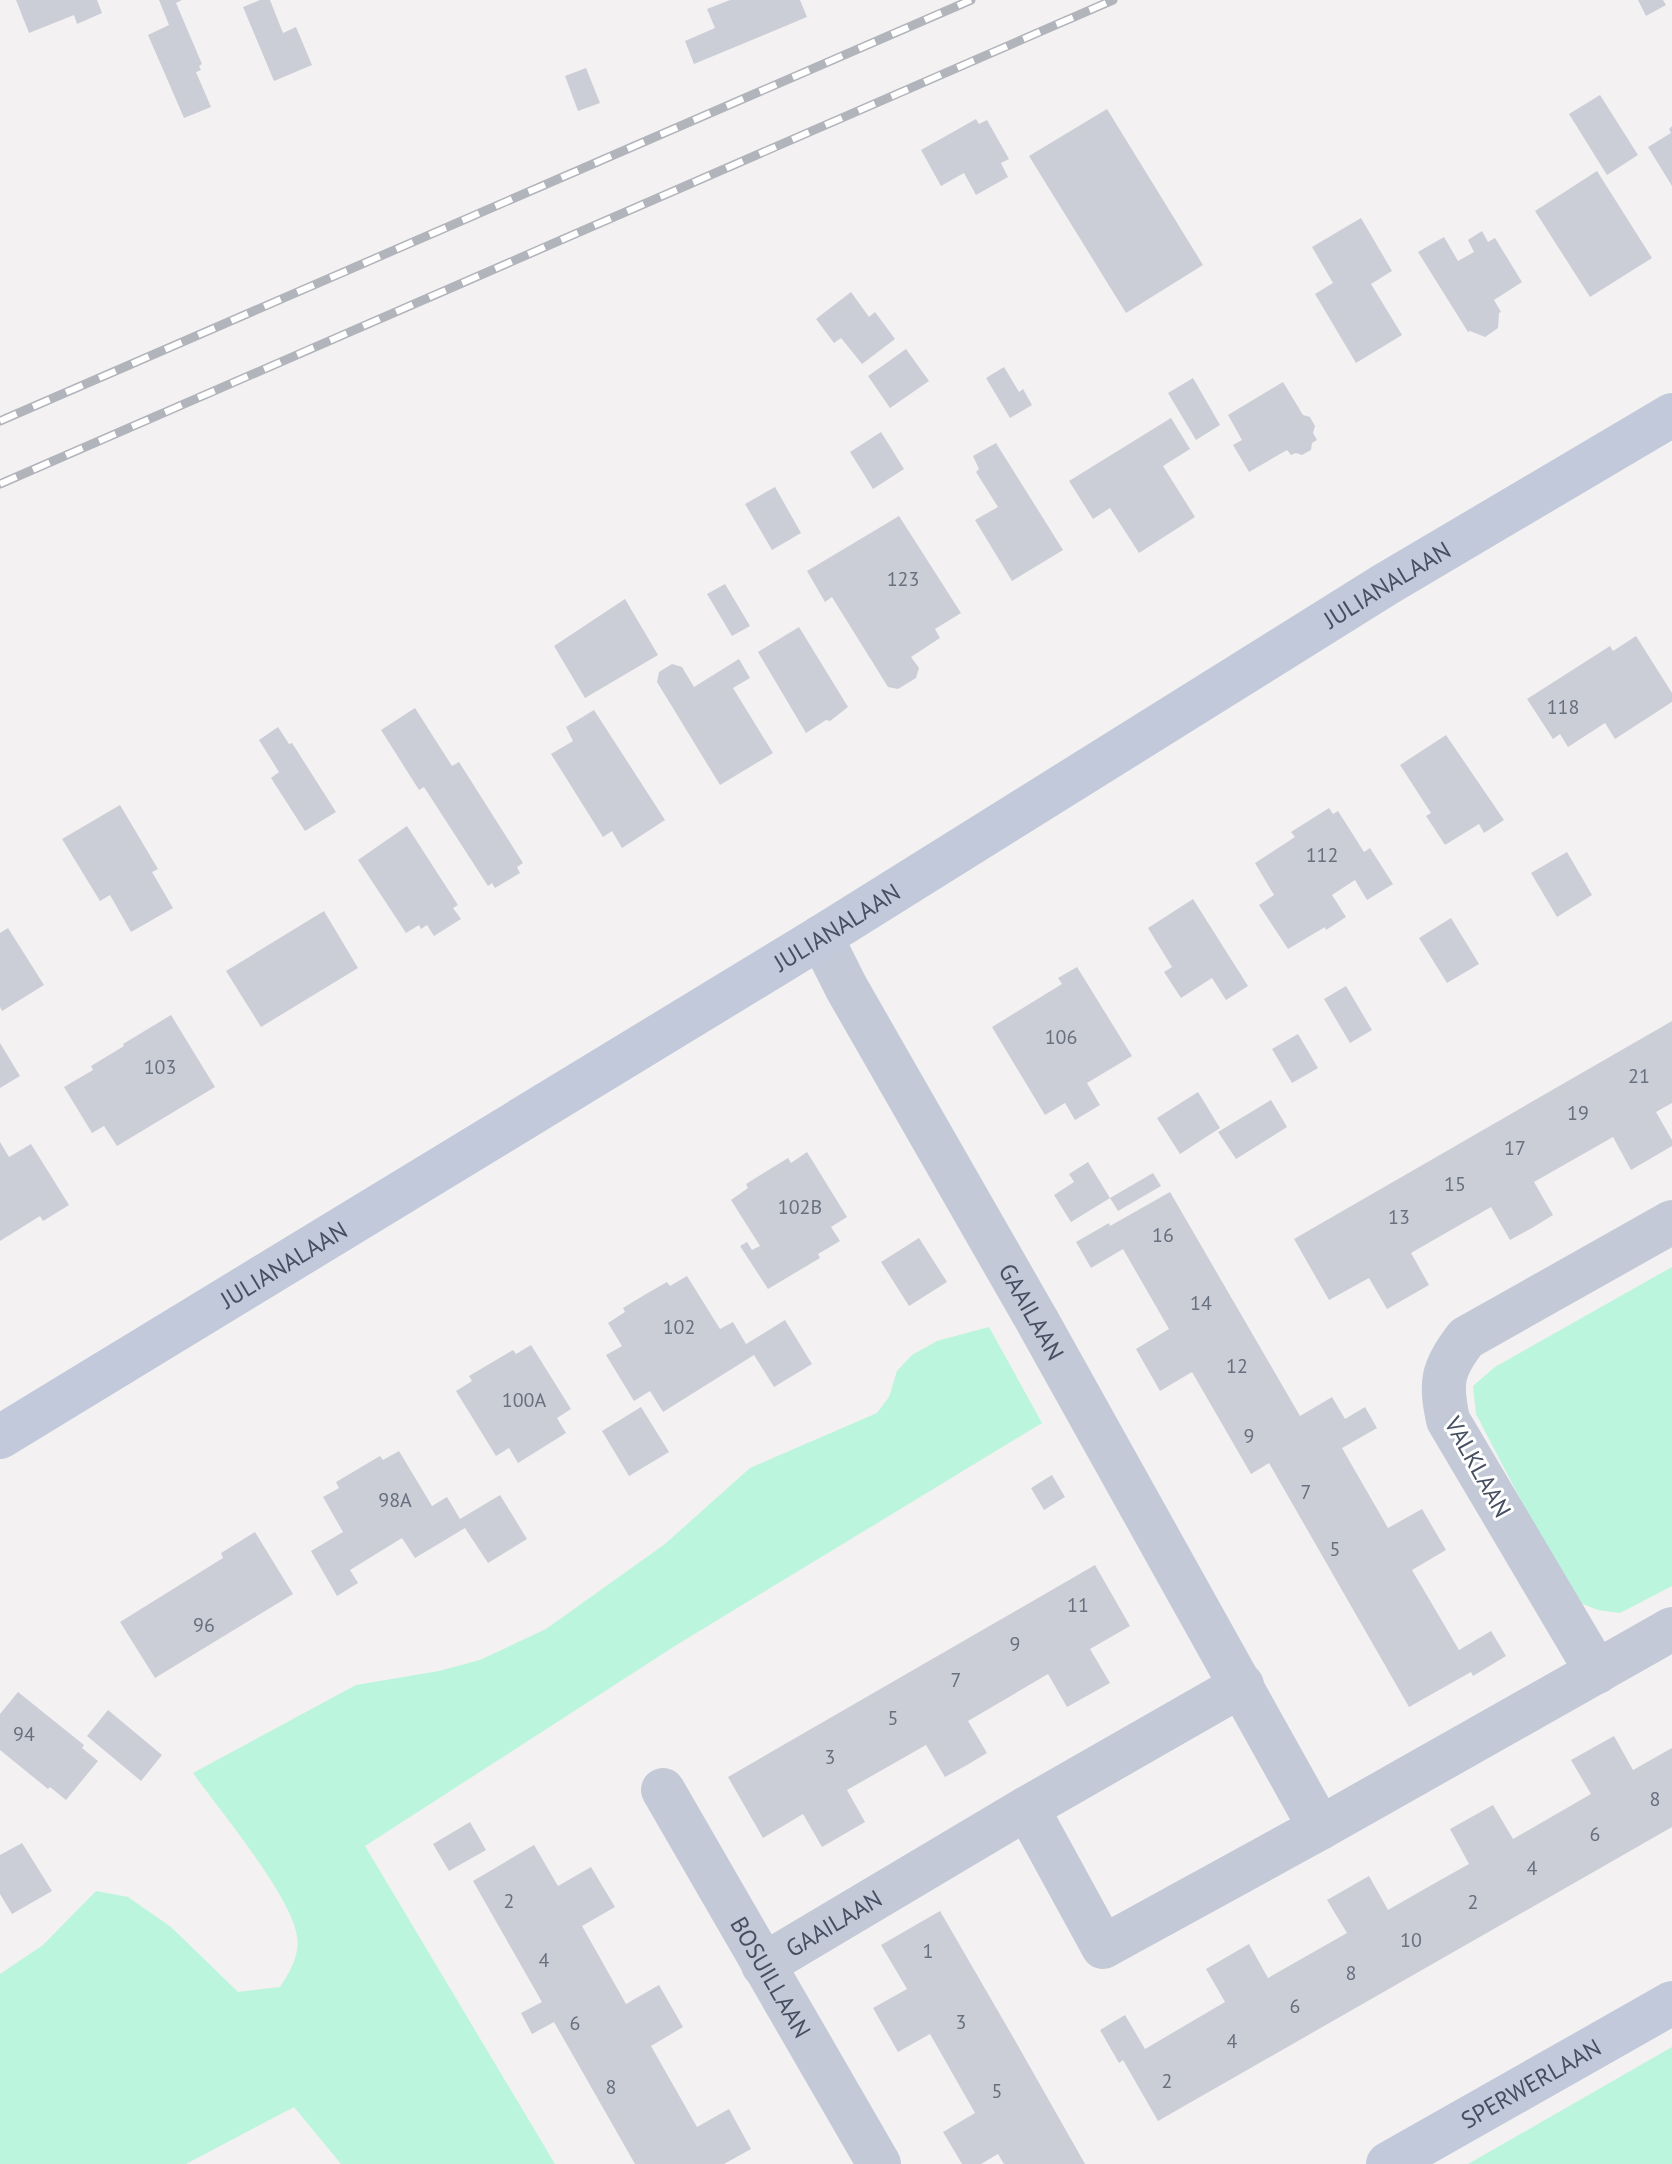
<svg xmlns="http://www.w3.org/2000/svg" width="1672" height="2164" font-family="'PT Sans',sans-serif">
<rect width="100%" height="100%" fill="#f3f1f1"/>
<!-- green -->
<path fill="#bbf5dd" d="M1672,1267V1586L1620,1613L1598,1610L1573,1600L1476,1414L1473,1386L1495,1367Z
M989,1327L1042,1423L678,1644L365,1846L555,2164H341L294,2107L186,2164H0V1974L43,1945L96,1891L128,1897L171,1927L238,1992L280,1987C290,1971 300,1956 297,1936C292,1897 218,1808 193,1773L356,1685L439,1671L480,1660L546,1629L665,1544L750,1468L877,1413L889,1397L897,1371L912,1355L937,1341Z
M1672,2047V2164H1468Z"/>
<!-- building -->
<path fill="#ccced7" d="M16,0H97L102,13L77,24L74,15L29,33Z
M159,0H182L176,3L202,64L199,66L201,70L196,72L211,107L184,118L148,35L169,25Z
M260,0H270L283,33L296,27L312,65L274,81L243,7Z
M730,0H800L807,17L694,64L685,41L715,28L707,9Z
M1638,0H1663L1666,5L1646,16Z
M586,68L600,103L578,111L565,76Z
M1600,95L1638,155L1607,175L1569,114Z
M1107,109L1203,265L1126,313L1029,156Z
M976,119L979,124L987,120L1009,159L1001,163L1008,177L976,195L964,173L941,186L921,150Z
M1672,126V186L1648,147L1671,133L1669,129Z
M1597,171L1652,258L1590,297L1535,211Z
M1361,218L1392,271L1371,284L1402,335L1356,363L1315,294L1333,283L1312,247Z
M1482,231L1488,242L1495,238L1522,282L1494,300L1501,312L1499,313L1498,328L1485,337L1470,331L1468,332L1418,252L1444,237L1458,261L1474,252L1468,240Z
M851,292L869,317L875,312L895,339L862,364L841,338L834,343L816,319Z
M906,349L929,381L890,408L868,376Z
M1004,367L1019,392L1023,389L1032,405L1010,418L986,378Z
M1193,378L1220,425L1196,440L1168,393Z
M1283,382L1303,415L1310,417L1315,426L1313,433L1317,440L1312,443L1311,450L1302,455L1296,453L1291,455L1287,450L1249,472L1233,445L1242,440L1228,415Z
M1171,418L1190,449L1163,466L1195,517L1139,553L1110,508L1093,519L1069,481Z
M881,432L904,469L873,489L850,452Z
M996,443L1063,550L1012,581L975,520L998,507L976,472L979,469L973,456Z
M775,487L801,533L772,550L745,504Z
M899,516L961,613L935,629L940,638L911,657L919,668L916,678L898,689L888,687L832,597L825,602L807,571Z
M725,584L750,626L732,636L707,594Z
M625,599L658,655L585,698L554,646Z
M799,627L848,707L830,721L826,720L806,733L758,652Z
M1636,636L1672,693V702L1615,739L1605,723L1568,747L1560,734L1553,739L1527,699L1610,646L1613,651Z
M739,659L750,678L733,688L773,753L720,785L657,682L659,672L672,664L682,667L694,687Z
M415,708L452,766L459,762L523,863L517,867L520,873L495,888L492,883L488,886L424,787L419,790L381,730Z
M594,710L665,820L622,848L612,831L603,837L551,754L573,741L566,727Z
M278,727L289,744L292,743L336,812L305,831L271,778L279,772L259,740Z
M1446,735L1504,820L1484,833L1479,824L1445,845L1426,816L1431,813L1400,765Z
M120,805L158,869L152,872L173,908L131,932L110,895L100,901L62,839Z
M1329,808L1333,814L1338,811L1364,852L1370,848L1393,884L1367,900L1355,880L1332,895L1346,917L1326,930L1325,927L1288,949L1259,905L1274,895L1255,863L1295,837L1291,832Z
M407,826L458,905L453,908L461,919L434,936L427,925L421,929L419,925L406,933L358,860Z
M1567,852L1592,895L1557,917L1531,873Z
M1193,899L1248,986L1226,1000L1212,978L1181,998L1164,972L1172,967L1148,928Z
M324,911L358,968L261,1027L226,971Z
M1451,918L1479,964L1447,983L1419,938Z
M8,928L44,985L2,1011L0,1007V933Z
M1077,967L1132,1056L1087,1083L1100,1105L1075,1120L1065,1103L1045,1115L992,1027L1062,984L1058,978Z
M1346,986L1372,1030L1350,1043L1324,999Z
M171,1015L215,1087L117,1146L104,1126L92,1133L64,1087L93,1070L91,1066L124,1046L123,1044Z
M1672,1021V1103L1656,1112L1672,1140V1146L1631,1170L1613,1137L1534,1182L1553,1215L1532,1228L1510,1240L1491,1207L1411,1253L1429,1285L1387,1309L1369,1278L1329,1300L1294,1239Z
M1298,1034L1318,1068L1292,1083L1272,1049Z
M0,1043L20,1076L0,1088Z
M1198,1092L1220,1128L1180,1154L1157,1118Z
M1271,1100L1287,1127L1236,1159L1218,1132Z
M0,1142L9,1157L31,1144L69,1205L43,1221L40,1216L0,1241Z
M807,1152L847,1217L831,1227L840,1241L818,1254L820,1258L768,1289L740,1246L747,1242L752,1250L760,1246L731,1200L748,1188L746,1184L788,1158L791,1163Z
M1088,1162L1110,1198L1071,1222L1054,1195L1074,1182L1069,1174Z
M1153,1173L1161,1186L1118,1211L1110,1198Z
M1170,1192L1300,1416L1332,1397L1345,1419L1365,1407L1377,1428L1342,1448L1388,1528L1422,1509L1446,1550L1412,1570L1459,1650L1491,1631L1506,1656L1473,1676L1471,1672L1409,1707L1269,1463L1251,1474L1192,1372L1160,1391L1136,1349L1169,1329L1123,1249L1091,1268L1076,1242L1109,1223L1110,1226Z
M919,1238L947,1282L909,1306L881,1262Z
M687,1276L720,1329L733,1322L746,1344L785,1320L812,1364L774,1387L754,1355L663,1412L650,1391L634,1401L606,1355L622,1346L608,1323L625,1312L623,1308L646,1294L667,1282L670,1286Z
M531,1345L571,1409L557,1418L566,1433L518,1463L509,1448L496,1456L456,1391L472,1381L469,1376L513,1350L516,1354Z
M641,1407L669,1452L629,1476L602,1431Z
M399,1451L432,1506L447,1497L460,1519L500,1495L527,1539L488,1563L465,1528L415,1558L402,1538L350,1570L358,1583L337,1596L311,1551L343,1532L323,1497L339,1488L336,1482L380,1456L383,1460Z
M1052,1475L1065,1497L1044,1510L1031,1488Z
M255,1532L293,1594L155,1678L120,1622L223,1558L221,1553Z
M1095,1565L1130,1626L1090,1649L1110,1683L1067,1707L1048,1674L968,1721L987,1753L967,1765L945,1777L926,1745L847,1790L865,1822L822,1847L803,1814L763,1838L728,1777Z
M18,1692L84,1745L82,1748L98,1761L66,1800L50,1787L48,1789L0,1750V1714Z
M108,1710L162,1755L141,1781L87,1736Z
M1614,1736L1633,1770L1672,1748V1827L1158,2121L1123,2060L1119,2063L1100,2030L1125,2015L1145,2049L1225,2002L1206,1969L1249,1944L1268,1978L1347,1933L1327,1900L1369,1876L1388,1910L1428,1887L1469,1864L1450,1829L1493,1805L1513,1839L1591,1794L1571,1760Z
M470,1822L486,1850L449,1871L433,1844Z
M22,1843L52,1891L12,1914L0,1894V1855Z
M534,1845L558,1886L591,1867L615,1907L582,1926L626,2004L659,1985L683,2027L651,2046L697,2127L729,2109L751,2149L724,2164H635L554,2022L532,2034L521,2013L542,2002L473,1881Z
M940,1911L1013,2037L1085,2164H1004L998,2154L981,2164H962L943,2132L975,2113L930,2034L898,2052L873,2008L907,1989L881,1945Z"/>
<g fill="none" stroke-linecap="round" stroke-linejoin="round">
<!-- street -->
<g stroke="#c3c9d7" stroke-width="44">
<path id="s1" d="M821,937L846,987L1039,1324L1320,1828"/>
<path d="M1597,1672L1448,1420C1440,1382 1442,1369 1466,1338L1672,1222"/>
<path id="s2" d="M663,1790L879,2164"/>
<path d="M1027,1808L1103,1947L1320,1828L1672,1629"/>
<path id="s3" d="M763,1965L1027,1808L1242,1685"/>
</g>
<!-- secondary -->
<g stroke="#c1c9db" stroke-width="44">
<path id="s4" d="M0,1437L821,937L1386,584L1672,415"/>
<path id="s5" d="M1388,2164L1672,2003"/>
</g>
<!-- rail casing -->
<g stroke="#b2b4bc" stroke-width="9">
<path id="rail" d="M0,421L971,0
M0,484L1113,0"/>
</g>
<!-- rail -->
<use href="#rail" stroke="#fff" stroke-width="6" stroke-dasharray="18" stroke-linecap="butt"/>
</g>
<g text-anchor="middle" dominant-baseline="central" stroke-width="6" stroke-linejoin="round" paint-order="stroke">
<!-- number labels -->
<g font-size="20" fill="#686f7e">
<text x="903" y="579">123</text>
<text x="1563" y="707">118</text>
<text x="1322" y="855">112</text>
<text x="1061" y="1037">106</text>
<text x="160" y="1067">103</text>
<text x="1639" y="1076">21</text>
<text x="1578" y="1113">19</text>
<text x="1515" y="1148">17</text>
<text x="1455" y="1184">15</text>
<text x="800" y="1207">102B</text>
<text x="1399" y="1217">13</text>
<text x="1163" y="1235">16</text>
<text x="1201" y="1303">14</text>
<text x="679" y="1327">102</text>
<text x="1237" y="1366">12</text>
<text x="524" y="1400">100A</text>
<text x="1249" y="1436">9</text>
<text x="1306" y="1492">7</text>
<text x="395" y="1500">98A</text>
<text x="1335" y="1549">5</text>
<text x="1078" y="1605">11</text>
<text x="204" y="1625">96</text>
<text x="1015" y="1644">9</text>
<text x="956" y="1680">7</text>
<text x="893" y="1718">5</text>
<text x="24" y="1734">94</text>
<text x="830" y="1757">3</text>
<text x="1655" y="1799">8</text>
<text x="1595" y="1834">6</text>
<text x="1532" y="1868">4</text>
<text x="509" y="1901">2</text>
<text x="1473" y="1902">2</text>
<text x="1411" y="1940">10</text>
<text x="928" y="1951">1</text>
<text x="544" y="1960">4</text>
<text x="1351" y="1973">8</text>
<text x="1295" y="2006">6</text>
<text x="961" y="2022">3</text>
<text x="575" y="2023">6</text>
<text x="1232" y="2041">4</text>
<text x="1167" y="2081">2</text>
<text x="611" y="2087">8</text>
<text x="997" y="2091">5</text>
</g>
<!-- street labels -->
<g font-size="24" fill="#464f61" stroke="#fff">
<text stroke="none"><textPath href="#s4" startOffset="1628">JULIANALAAN</textPath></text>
<text stroke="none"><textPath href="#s4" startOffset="980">JULIANALAAN</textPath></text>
<text stroke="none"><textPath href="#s4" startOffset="332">JULIANALAAN</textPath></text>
<text stroke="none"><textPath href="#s1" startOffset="430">GAAILAAN</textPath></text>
<text transform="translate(1478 1467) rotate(61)">VALKLAAN</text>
<text stroke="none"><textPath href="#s3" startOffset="82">GAAILAAN</textPath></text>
<text stroke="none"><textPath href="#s2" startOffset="216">BOSUILLAAN</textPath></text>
<text stroke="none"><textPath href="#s5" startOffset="164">SPERWERLAAN</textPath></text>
</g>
</g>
</svg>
